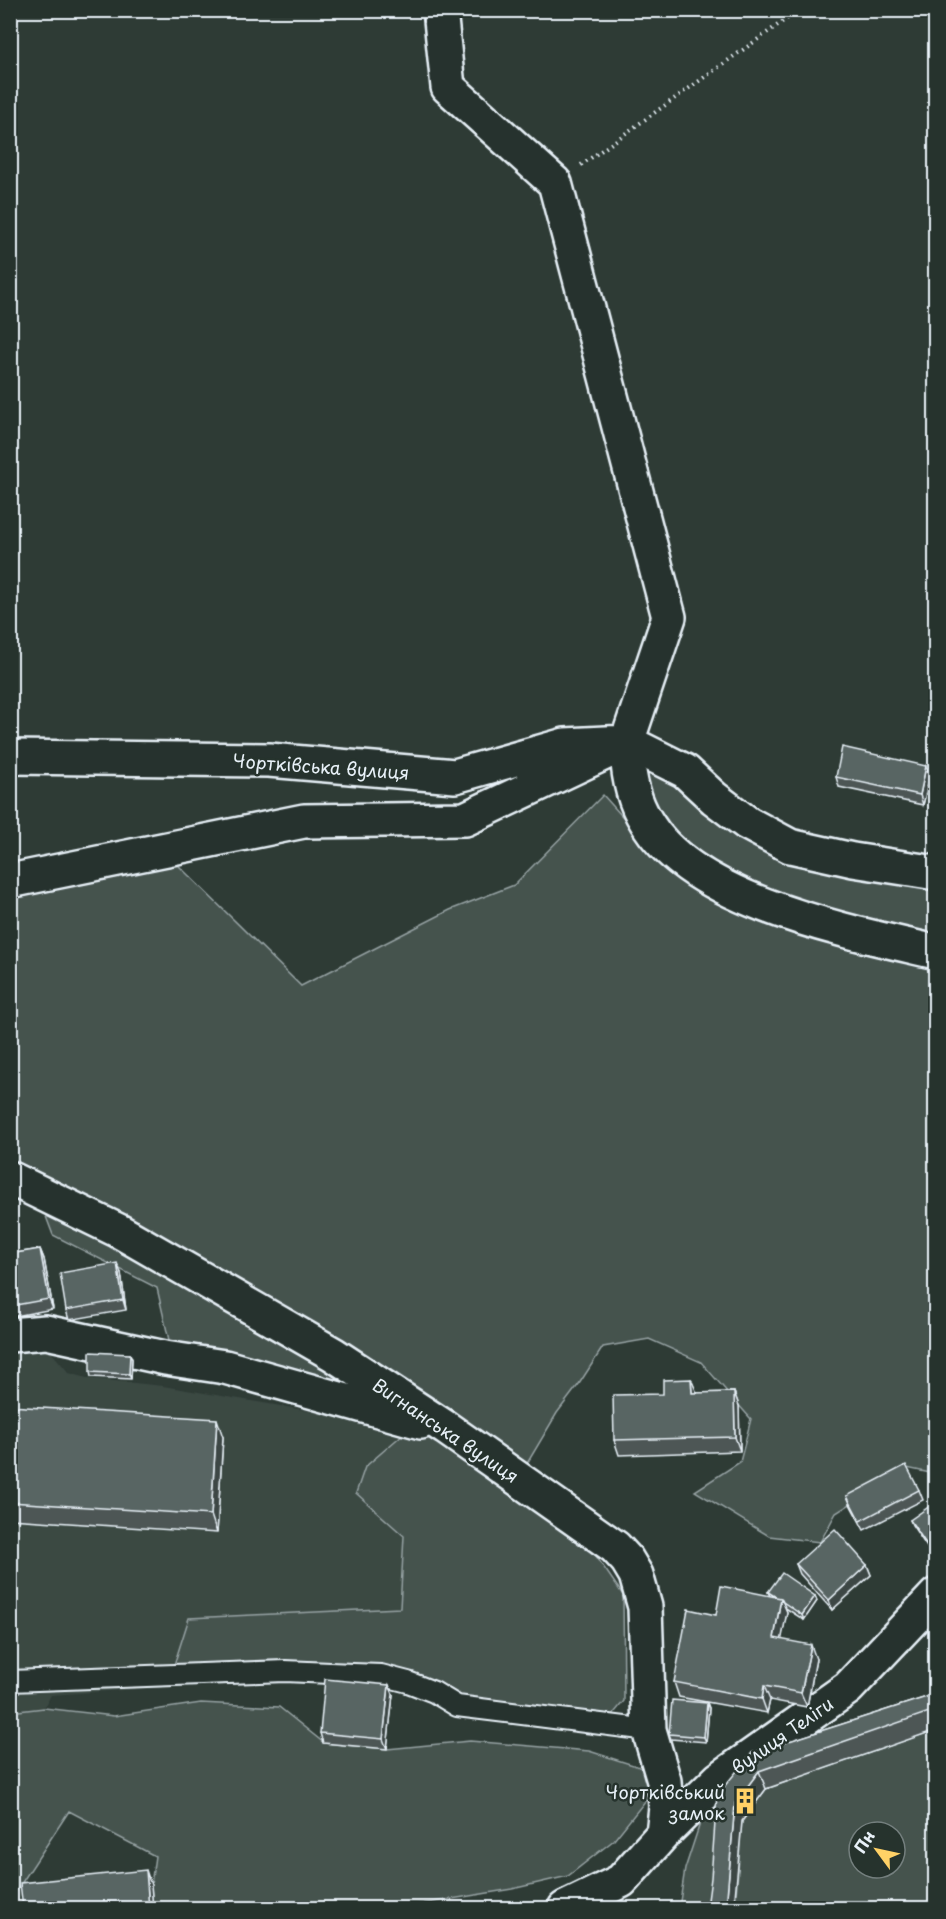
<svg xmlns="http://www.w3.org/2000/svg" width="946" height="1919" font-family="'Playpen Sans',sans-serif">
<rect width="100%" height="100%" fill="#2e3b35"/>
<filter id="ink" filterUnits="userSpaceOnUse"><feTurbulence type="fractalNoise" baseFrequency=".0167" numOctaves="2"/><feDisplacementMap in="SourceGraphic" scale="12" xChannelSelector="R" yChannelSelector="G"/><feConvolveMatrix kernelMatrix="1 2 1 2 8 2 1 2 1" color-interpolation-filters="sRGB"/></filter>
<g filter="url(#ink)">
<!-- built -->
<path fill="#3b4843" d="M46,1346L69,1373L87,1378L163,1386L410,1428L401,1608L189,1618L168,1687L51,1695L11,1769V1347Z"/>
<!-- green -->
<path fill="#45524e" stroke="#96a2a3" stroke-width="1.5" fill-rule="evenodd" d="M644,766L709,800L935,881V941L762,892L695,853L654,815Z
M603,795L675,875L706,894L935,967V1474L907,1468L836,1513L820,1542L769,1536L695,1491L740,1462L751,1419L701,1362L649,1339L603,1347L579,1384L557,1413L522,1472L446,1417L171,1349L157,1288L53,1235L33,1182L11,1169V893L178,865L301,986L450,910L514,885Z
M410,1428L423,1430L585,1540L623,1595L624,1701L610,1718L460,1697L438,1683L411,1672L382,1665L285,1661L174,1665L189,1618L400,1608L404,1536L356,1493L365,1467Z
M201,1703L279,1707L324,1743L387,1749L470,1741L589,1751L649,1770L646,1800L614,1840L568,1876L512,1889L397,1908H153L151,1885L155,1856L69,1811L17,1890L11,1896L10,1712L44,1708L114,1716Z
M935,1730V1908H735L742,1821L766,1789ZM859,1832H895V1868H859Z
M716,1795L724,1813L715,1908H679L685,1869L703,1814Z"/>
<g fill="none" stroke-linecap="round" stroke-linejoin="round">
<!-- lane casing -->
<g stroke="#e8f1f8" stroke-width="24">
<path id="lane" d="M10,1681L285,1671L353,1674L381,1675L408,1682L434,1692L457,1706L649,1730"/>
</g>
<!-- street casing -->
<g stroke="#e8f1f8" stroke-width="38">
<path id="street" d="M440,10L448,87L555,183L669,617L627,742C627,770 631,797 646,821C693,902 850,932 936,952
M10,757L269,760L455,776L565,745L627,742L685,771L714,798L747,823L790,846L853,860L936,873
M10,881L304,821L465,819L615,748
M10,1178L119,1231L333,1354L446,1428L615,1547L627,1560L636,1575L645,1607L649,1730L664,1781L666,1807L663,1834
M10,1335L46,1332L165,1358L225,1367L421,1422
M565,1908L621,1881L663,1834L719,1779L848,1688L936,1595"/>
</g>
<!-- path -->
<path stroke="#e8f1f8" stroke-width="4" stroke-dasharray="1.5 4.5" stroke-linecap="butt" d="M581,165L799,10"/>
<!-- lane -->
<use href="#lane" stroke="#26332d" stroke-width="20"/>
<!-- street -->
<use href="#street" stroke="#26332d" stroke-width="33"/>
</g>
<!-- wall -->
<path fill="#4d5755" stroke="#e8f1f8" stroke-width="1.5" d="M926,766L930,776L923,805L839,787L836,777Z
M40,1249L44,1259L53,1309L10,1317V1254Z
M121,1273L126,1310L69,1320L66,1310Z
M130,1354L132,1359L131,1379L91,1377L90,1372Z
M691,1379L696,1393L734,1392L739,1406L740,1451L619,1455L614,1440L663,1394Z
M10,1406L223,1437L217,1533L10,1519Z
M919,1490L923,1500L864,1530L851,1506L847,1496Z
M936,1514V1558L935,1559L912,1525L910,1520Z
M796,1564L867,1565L871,1575L832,1610L800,1574Z
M768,1592L815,1596L817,1601L804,1620L784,1607L787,1612L781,1639L816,1659L807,1707L770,1700L767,1713L679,1697L674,1682L770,1596Z
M393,1694L387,1749L323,1743L320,1733Z
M936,1694V1730L766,1789L742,1821L707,1908L752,1753Z
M707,1703L709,1708L706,1742L671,1739L669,1734Z"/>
<!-- shaded-wall -->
<path fill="#3e4745" stroke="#e8f1f8" stroke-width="1.5" d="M926,766L930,776L923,805L920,795Z
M40,1249L44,1259L53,1309L49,1299Z
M117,1263L121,1273L126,1310L123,1300Z
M130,1354L132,1359L131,1379L129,1374Z
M691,1379L697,1393H692Z
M734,1392L739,1406L740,1451L735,1437Z
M217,1419L223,1437L217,1533L211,1515Z
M867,1565L871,1575L832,1610L829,1600Z
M815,1596L817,1601L804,1620L802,1615Z
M781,1598L787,1612L779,1652L774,1638Z
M811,1645L816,1659L807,1707L801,1693Z
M389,1685L393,1694L387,1749L383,1739Z
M764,1686L770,1700L767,1713L762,1699Z
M707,1703L709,1708L706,1742L704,1737Z
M759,1771L766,1789L742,1821L734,1908H726L735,1803Z
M146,1870L151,1885L153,1908H149Z"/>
<!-- building -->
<path fill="#596563" stroke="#e8f1f8" stroke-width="1.5" d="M842,747L926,766L920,795L836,777Z
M40,1249L49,1299L10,1306V1254Z
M117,1263L123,1300L66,1310L60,1273Z
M90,1352L130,1354L129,1374L90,1372Z
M691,1379L692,1393L734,1392L735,1437L614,1440L613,1395L663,1394V1380Z
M10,1406L217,1419L211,1515L10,1502Z
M906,1465L919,1490L860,1521L847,1496Z
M930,1506L936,1514V1552L933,1554L910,1520Z
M835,1529L867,1565L829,1600L796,1564Z
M782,1573L815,1596L802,1615L783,1602L781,1598L776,1597L768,1592Z
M721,1586L781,1598L774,1638L811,1645L801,1693L764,1686L762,1699L674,1682L688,1609L716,1615Z
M325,1679L389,1685L383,1739L320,1733Z
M936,1694V1717L929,1712L759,1771L735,1803L726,1908H707L711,1878L717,1795L752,1753Z
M672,1700L707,1703L704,1737L669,1734Z
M146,1870L149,1908H23L20,1883Z"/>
</g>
<!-- icons -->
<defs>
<g id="building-bare" transform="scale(2.07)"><path d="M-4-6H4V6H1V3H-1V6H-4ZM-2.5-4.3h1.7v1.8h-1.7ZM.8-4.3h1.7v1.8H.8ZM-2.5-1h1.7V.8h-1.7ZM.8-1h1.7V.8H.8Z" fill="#ffd166" stroke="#26332d" stroke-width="2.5" paint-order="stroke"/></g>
</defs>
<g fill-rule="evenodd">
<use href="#building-bare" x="745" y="1801"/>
</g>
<g text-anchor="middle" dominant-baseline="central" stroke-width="5" stroke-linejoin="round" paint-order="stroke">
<!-- street labels -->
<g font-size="18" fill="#e8f1f8" stroke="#26332d">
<text transform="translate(321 766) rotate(4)">Чортківська вулиця</text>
<text transform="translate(446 1430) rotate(34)">Вигнанська вулиця</text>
<text transform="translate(782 1735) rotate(-35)">вулиця Теліги</text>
</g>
<!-- poi labels -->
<g font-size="18" fill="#e8f1f8" stroke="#26332d" text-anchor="end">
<text x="725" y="1791">Чортківський<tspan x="725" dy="21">замок</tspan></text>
</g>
</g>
<!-- margin -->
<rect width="946" height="1919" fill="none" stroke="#26332d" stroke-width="36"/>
<rect x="18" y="18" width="910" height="1883" fill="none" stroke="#e8f1f8" stroke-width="2" filter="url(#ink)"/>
<!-- north arrow -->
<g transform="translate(877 1850) rotate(303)"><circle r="28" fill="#26332d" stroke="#747f7e" stroke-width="1.5"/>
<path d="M0-4.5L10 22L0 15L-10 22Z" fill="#ffd166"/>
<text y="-9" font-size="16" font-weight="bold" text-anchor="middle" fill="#e8f1f8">Пн</text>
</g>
</svg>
